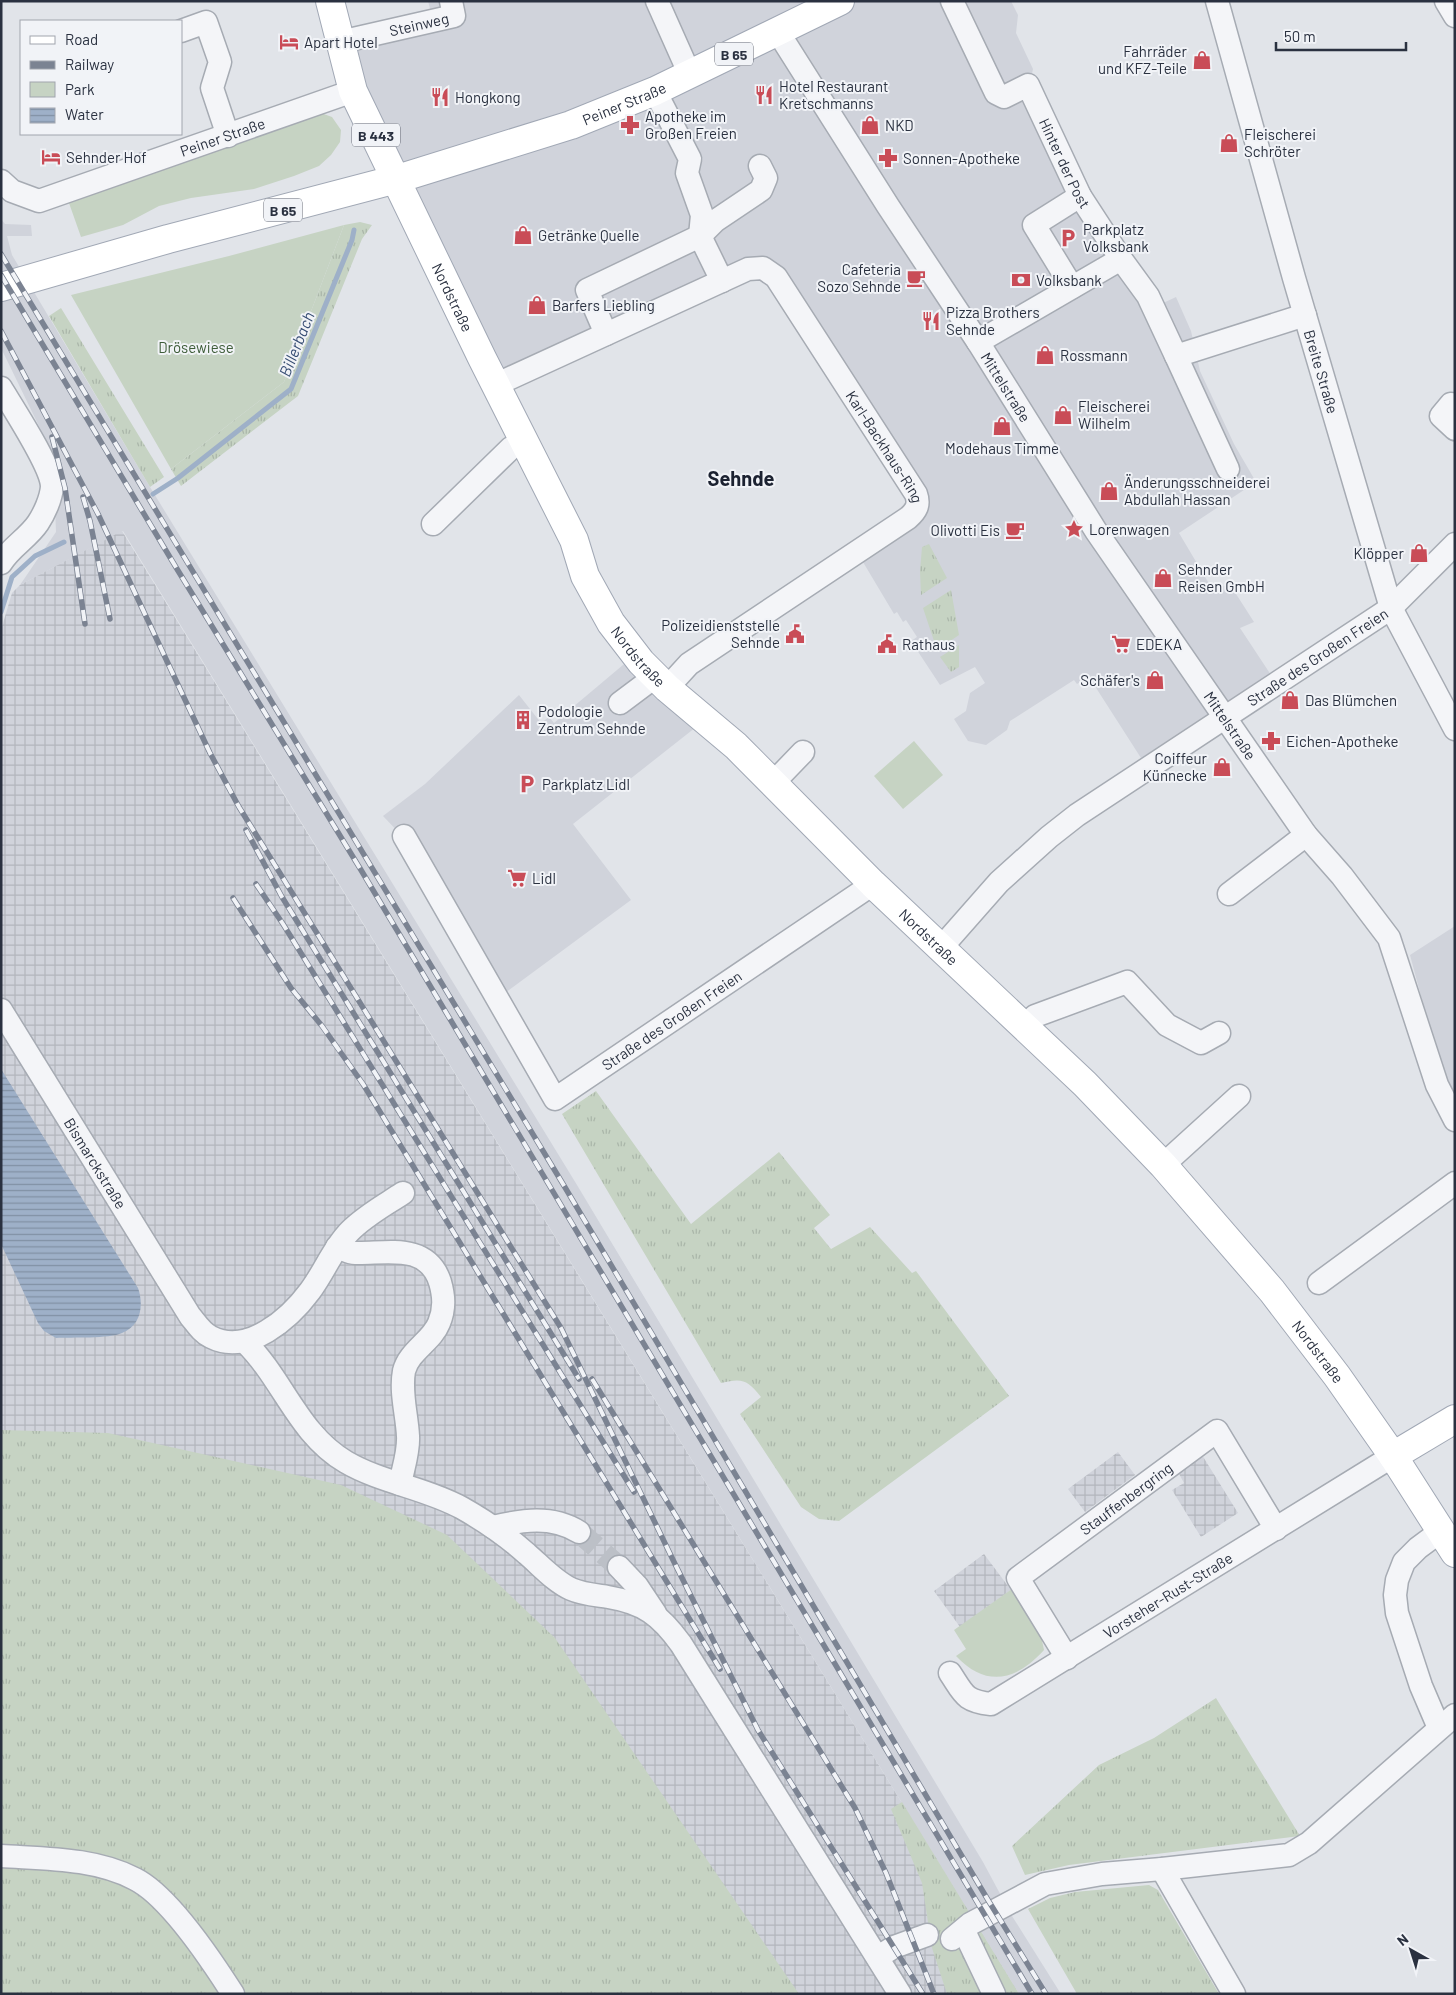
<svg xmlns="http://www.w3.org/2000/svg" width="1456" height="1995" font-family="Barlow,sans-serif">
<defs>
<pattern id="industrial-grid" width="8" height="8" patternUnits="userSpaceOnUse" patternTransform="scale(1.25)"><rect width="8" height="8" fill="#d0d3db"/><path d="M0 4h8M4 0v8" fill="none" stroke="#b3b6bd"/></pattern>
<pattern id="grass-tufts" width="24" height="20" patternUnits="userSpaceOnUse" patternTransform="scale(1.25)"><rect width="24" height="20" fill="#c6d3c3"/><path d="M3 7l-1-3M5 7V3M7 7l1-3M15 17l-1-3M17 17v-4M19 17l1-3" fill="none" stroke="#aab6a9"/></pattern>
<pattern id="water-rules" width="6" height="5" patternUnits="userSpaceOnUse" patternTransform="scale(1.25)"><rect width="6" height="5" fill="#9eb0c8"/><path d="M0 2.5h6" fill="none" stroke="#8190a4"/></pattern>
</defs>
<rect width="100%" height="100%" fill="#e1e4e9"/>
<!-- built -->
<path fill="#d0d3db" d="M428,1H1011L1018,15L1016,33L1033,69L1029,88L1083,200L1161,304L1176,297L1191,331L1200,371L1234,444L1256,482L1179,533L1214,592L1229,583L1254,622L1240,628L1271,675L1141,758L1091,680L1086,678L1077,684L1074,680L1010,721L1007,730L986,745L968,741L954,719L966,711L970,693L985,683L975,667L940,685L911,641L917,637L906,620L903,622L897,612L894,614L857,552L914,512L768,271L495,384L340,41L433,20Z
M1,219L5,224L31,225L32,236H7L12,255L150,487L577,1185L983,1862L1012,1916L1061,1994H1019L123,531L20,585L56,532L53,455L1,348Z
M636,654L705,720L573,824L631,900L498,998L405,839L383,816L425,784L519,695L541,723L549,717L554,723Z
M1455,926V1092L1440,1067L1410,955Z"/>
<!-- industrial -->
<path fill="url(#industrial-grid)" d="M122,531L1019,1994H1V630L12,593L20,585Z
M1118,1452L1135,1475L1085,1512L1068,1489Z
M1202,1455L1238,1513L1201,1537L1172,1490L1184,1483L1178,1472Z
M984,1554L1011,1590L960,1627L934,1591Z"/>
<!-- grass -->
<path fill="url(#grass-tufts)" d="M360,222L372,225L362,239L298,396L181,486L171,469L284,382L344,225Z
M61,308L164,477L150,487L49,316Z
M929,544L947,578L921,595L920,571L922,547Z
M951,590L959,635L937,650L923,608Z
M959,645V667L951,672L940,657Z
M596,1091L691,1224L779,1152L830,1215L814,1228L831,1249L870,1227L912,1273L916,1271L1009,1396L839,1521L819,1519L801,1507L740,1414L761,1397C747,1380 743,1378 721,1383L562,1114Z
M1,1430L108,1433L341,1485L447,1535L555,1638L799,1994H1Z
M1216,1698L1300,1836L1069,1865L1025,1875L1012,1846L1099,1765L1154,1738Z
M902,1802L1019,1994H947L932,1948L922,1883L891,1809Z
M1149,1885L1158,1890L1219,1994H1077L1028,1909L1050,1898L1075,1892Z"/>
<!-- green -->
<path fill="#c6d3c3" d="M321,113L332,117L341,130L340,142L331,155L319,166L294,176L254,189L191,198L159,206L123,225L81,237L69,203Z
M344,225L284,382L171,469L71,295L229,256Z
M914,741L943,775L903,809L874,776Z
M1012,1589L1041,1636L1044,1650C1016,1681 986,1688 956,1656L966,1649L954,1630Z"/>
<!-- water -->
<path fill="url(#water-rules)" d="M1,1069L138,1288C144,1305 141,1326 122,1333C109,1339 72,1337 56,1338L44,1331L38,1323L1,1244Z"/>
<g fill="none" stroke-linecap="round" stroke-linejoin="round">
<!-- stream -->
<path stroke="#9eb0c8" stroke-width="5" d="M153,494L178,478L291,389L352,240L354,230
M1,612L12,577L35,556L64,542"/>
<!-- minor-tunnel -->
<path stroke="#bcc0c7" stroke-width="22" stroke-dasharray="22 11" stroke-linecap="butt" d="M579,1532L619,1567"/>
<!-- minor casing -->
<g stroke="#a6abb3" stroke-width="25">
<g id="minor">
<path d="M657,1L690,75"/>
<path id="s1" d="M952,1L996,93L1004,97L1028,85L1080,196L1121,259L1148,296L1176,356L1305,315"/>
<path id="s2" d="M1217,1L1294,278L1391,608L1455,729"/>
<path d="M1446,1L1455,16"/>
<path d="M181,31L206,22L220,62L212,88L228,136"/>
<path id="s3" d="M778,32L888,206L978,342L1096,531L1306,835L1342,876L1389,938L1437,1085L1455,1120"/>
<path id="s4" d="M340,42L454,16L451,1"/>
<path d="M655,91L690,159L687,173L702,215L700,236"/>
<path id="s5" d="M1,181L12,191L39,201L353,91"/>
<path d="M700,236L715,221L761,190L766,178L760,166"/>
<path d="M1072,287L1034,225L1080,196"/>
<path d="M606,334L587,290L700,236L722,281"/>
<path d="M978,342L1121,259"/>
<path d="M1176,356L1228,469"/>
<path id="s6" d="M495,385L748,269L763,268L776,277L916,494C920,505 916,511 908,518L689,664L667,688"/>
<path d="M1,388C13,408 52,467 52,487C51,499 44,514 38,523C28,538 11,547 1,563"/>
<path d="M1451,404L1441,416L1455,429"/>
<path d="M433,524L511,448L524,441"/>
<path d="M620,703L656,676"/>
<path d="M773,783L803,752"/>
<path id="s7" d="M404,836L555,1099L873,884"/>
<path d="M1229,894L1306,835"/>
<path id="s8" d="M940,949L999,882L1049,837L1077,815L1391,608L1455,544"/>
<path id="s9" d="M1,1010L190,1316C196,1323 202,1333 211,1337C248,1356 290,1318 310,1291C325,1271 333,1248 350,1231C366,1215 385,1205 403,1193"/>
<path d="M1024,1027L1035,1016L1127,982L1167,1025L1201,1043L1219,1033"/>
<path d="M1163,1165L1239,1096"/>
<path d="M337,1247C343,1249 349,1253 355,1253C386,1254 427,1242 440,1282C444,1296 445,1308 439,1323C432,1341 409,1351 404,1371C400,1392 407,1415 408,1436C409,1452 403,1468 400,1484"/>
<path d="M1319,1283L1455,1183"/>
<path d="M245,1342C283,1379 298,1434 346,1462C382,1483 426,1488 462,1508C485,1521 507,1536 527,1554C541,1566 554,1581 571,1589C582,1594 595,1595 608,1597C644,1603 660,1615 681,1644L900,1994"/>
<path d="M493,1527C522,1520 552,1515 579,1532"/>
<path d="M619,1567L637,1586L655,1613"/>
<path id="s10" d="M1067,1658L1018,1578L1217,1431L1276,1529"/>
<path id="s11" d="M950,1673C964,1694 964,1701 991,1704L1393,1456"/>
<path d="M1439,1728L1421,1686L1397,1613L1395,1595L1397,1580L1404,1562L1418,1548L1441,1531"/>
<path d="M1,1856C46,1859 95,1858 135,1879C169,1896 212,1961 233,1994"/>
<path d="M1162,1869L1234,1994"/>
<path d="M964,1931L994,1994"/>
<path d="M952,1939L970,1924L1045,1884L1102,1874L1162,1869L1289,1855L1309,1843L1455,1715"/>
<path d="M878,1957L894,1947L927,1935"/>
</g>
</g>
<!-- major casing -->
<g stroke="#a1a8b5" stroke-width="30">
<g id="major">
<path id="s12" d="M330,1L353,91L482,358L574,540L585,576L611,623L641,662L667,688L736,746L873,884L1085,1084L1163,1165L1272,1291L1337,1376L1393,1456L1455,1553"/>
<path id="s13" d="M1,287L168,239L397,179L571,125L655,91L840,1"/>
<path d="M1393,1456L1455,1419"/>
</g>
</g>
<!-- minor -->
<use href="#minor" stroke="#f4f5f8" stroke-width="22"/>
<!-- major -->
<use href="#major" stroke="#fff" stroke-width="28"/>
<!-- rail casing -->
<g stroke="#7b8392" stroke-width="5.5">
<path id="rail" d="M1,254L563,1184L988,1900L1046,1994
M1,275L177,569L361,870L1032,1994
M1,331L98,514L210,753L239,807L561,1328L675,1564L758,1730L923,1994
M52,437L65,488L85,624
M83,497L90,521L110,619
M246,830L282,897L579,1379
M256,884L283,924L634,1492
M233,898L291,988L322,1026L363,1084L720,1669
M592,1379L855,1808L886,1873L934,1994"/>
</g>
<!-- rail -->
<use href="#rail" stroke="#f1f3f7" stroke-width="4" stroke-dasharray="11" stroke-linecap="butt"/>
</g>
<!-- icons -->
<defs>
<g id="hotel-bare" transform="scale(1.5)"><path d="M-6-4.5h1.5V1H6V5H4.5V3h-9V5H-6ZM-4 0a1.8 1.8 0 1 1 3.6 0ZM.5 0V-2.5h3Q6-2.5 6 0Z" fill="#c94c57" stroke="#f1f3f7" stroke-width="2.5" paint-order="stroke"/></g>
<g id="shop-bare" transform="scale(1.5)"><path d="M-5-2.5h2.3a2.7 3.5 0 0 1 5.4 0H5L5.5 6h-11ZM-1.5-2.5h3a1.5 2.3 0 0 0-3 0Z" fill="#c94c57" stroke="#f1f3f7" stroke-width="2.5" paint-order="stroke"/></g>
<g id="restaurant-bare" transform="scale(1.5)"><path d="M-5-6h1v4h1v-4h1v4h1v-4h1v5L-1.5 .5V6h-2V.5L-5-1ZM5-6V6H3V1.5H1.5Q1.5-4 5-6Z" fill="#c94c57" stroke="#f1f3f7" stroke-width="2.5" paint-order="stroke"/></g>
<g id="pharmacy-bare" transform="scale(1.5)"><path d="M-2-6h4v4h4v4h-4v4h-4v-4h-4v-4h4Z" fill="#c94c57" stroke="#f1f3f7" stroke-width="2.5" paint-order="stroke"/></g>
<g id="parking-bare" transform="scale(1.5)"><path d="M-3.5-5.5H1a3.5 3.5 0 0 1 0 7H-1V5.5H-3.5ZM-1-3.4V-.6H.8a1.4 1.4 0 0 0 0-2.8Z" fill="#c94c57" stroke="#f1f3f7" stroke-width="2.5" paint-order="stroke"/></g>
<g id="cafe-bare" transform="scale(1.5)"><path d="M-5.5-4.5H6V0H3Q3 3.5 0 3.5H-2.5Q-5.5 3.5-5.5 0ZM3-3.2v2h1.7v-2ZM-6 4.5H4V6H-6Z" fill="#c94c57" stroke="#f1f3f7" stroke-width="2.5" paint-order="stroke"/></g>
<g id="bank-bare" transform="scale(1.5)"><path d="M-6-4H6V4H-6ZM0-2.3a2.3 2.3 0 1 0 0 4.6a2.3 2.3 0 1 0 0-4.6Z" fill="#c94c57" stroke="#f1f3f7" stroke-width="2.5" paint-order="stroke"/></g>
<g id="sight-bare" transform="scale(1.5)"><path d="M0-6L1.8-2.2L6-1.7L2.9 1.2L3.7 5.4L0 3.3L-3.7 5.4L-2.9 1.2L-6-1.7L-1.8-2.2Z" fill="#c94c57" stroke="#f1f3f7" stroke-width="2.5" paint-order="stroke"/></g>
<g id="civic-bare" transform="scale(1.5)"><path d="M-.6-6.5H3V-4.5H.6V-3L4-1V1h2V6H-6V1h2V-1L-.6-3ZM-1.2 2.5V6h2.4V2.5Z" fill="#c94c57" stroke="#f1f3f7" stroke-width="2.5" paint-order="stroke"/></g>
<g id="supermarket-bare" transform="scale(1.5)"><path d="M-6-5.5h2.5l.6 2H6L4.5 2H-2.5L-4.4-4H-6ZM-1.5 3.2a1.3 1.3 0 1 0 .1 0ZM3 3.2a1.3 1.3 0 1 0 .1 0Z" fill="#c94c57" stroke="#f1f3f7" stroke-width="2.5" paint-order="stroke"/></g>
<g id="building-bare" transform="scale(1.5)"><path d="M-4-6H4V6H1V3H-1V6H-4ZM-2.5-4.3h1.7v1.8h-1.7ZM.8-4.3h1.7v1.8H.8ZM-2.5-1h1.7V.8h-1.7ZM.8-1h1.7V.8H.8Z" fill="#c94c57" stroke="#f1f3f7" stroke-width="2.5" paint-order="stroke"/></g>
</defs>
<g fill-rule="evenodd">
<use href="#hotel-bare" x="289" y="42"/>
<use href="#shop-bare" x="1202" y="60"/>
<use href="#restaurant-bare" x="764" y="95"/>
<use href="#restaurant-bare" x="440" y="97"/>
<use href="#pharmacy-bare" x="630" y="125"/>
<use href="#shop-bare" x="870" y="125"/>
<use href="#shop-bare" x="1229" y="143"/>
<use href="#hotel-bare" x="51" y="157"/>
<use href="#pharmacy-bare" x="888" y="158"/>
<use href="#shop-bare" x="523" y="235"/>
<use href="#parking-bare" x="1068" y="238"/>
<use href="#cafe-bare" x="916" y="278"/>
<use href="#bank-bare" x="1021" y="280"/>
<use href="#shop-bare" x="537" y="305"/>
<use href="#restaurant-bare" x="931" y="321"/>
<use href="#shop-bare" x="1045" y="355"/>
<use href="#shop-bare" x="1063" y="415"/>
<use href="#shop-bare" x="1002" y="426"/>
<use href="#shop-bare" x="1109" y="491"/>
<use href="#sight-bare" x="1074" y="529"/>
<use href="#cafe-bare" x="1015" y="530"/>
<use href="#shop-bare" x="1419" y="553"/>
<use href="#shop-bare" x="1163" y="578"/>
<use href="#civic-bare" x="795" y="634"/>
<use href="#civic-bare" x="887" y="644"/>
<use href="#supermarket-bare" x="1121" y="644"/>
<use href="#shop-bare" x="1155" y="680"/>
<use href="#shop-bare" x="1290" y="700"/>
<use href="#building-bare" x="523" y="720"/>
<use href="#pharmacy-bare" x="1271" y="741"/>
<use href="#shop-bare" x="1222" y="767"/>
<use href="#parking-bare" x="527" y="784"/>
<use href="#supermarket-bare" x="517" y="878"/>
</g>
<g text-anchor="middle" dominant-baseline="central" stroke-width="4" stroke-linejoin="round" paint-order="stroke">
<!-- shield labels -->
<g fill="#f1f3f7" stroke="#666b77" stroke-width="1">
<rect x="715" y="42.5" width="38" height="23" rx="4"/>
<rect x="352" y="123.5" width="48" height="23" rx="4"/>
<rect x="264" y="198.5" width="38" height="23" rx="4"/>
</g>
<g font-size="14" font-weight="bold" fill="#2a3140">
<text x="734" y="54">B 65</text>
<text x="376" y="135">B 443</text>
<text x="283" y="210">B 65</text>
</g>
<!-- street labels -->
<g font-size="15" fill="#2a3140" stroke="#f1f3f7">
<text stroke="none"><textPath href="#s4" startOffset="81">Steinweg</textPath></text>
<text stroke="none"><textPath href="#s13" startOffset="650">Peiner Straße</textPath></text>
<text stroke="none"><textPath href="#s5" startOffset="238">Peiner Straße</textPath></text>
<text stroke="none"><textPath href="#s1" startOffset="224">Hinter der Post</textPath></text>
<text stroke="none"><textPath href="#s12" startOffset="322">Nordstraße</textPath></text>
<text stroke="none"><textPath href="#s2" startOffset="385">Breite Straße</textPath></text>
<text stroke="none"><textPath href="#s3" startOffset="422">Mittelstraße</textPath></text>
<text stroke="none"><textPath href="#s6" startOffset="511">Karl-Backhaus-Ring</textPath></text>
<text stroke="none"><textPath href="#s12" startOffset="728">Nordstraße</textPath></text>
<text stroke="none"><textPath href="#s8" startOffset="480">Straße des Großen Freien</textPath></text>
<text stroke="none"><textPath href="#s3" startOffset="828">Mittelstraße</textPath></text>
<text stroke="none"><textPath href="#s12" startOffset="1132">Nordstraße</textPath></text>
<text stroke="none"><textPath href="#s7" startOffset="444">Straße des Großen Freien</textPath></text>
<text stroke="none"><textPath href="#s9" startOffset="180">Bismarckstraße</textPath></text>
<text stroke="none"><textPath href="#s12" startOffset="1702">Nordstraße</textPath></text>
<text stroke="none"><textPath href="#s10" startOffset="228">Stauffenbergring</textPath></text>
<text stroke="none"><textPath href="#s11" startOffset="262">Vorsteher-Rust-Straße</textPath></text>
</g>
<!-- poi labels -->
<g font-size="15" fill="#2a3140" stroke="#f1f3f7" text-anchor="start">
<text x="304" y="42">Apart Hotel</text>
<text x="1187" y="51" text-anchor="end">Fahrräder<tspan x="1187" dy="17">und KFZ-Teile</tspan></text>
<text x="779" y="86">Hotel Restaurant<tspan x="779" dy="17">Kretschmanns</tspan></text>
<text x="455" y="97">Hongkong</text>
<text x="645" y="116">Apotheke im<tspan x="645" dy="17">Großen Freien</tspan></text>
<text x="885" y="125">NKD</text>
<text x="1244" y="134">Fleischerei<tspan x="1244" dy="17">Schröter</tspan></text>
<text x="66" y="157">Sehnder Hof</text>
<text x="903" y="158">Sonnen-Apotheke</text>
<text x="1083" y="229">Parkplatz<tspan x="1083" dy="17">Volksbank</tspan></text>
<text x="538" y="235">Getränke Quelle</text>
<text x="901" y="269" text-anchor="end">Cafeteria<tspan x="901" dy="17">Sozo Sehnde</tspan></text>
<text x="1036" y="280">Volksbank</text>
<text x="552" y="305">Barfers Liebling</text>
<text x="946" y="312">Pizza Brothers<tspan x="946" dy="17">Sehnde</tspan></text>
<text x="1060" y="355">Rossmann</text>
<text x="1078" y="406">Fleischerei<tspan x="1078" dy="17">Wilhelm</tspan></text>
<text x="1002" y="448" text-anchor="middle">Modehaus Timme</text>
<text x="1124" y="482">Änderungsschneiderei<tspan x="1124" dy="17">Abdullah Hassan</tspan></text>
<text x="1089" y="529">Lorenwagen</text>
<text x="1000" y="530" text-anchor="end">Olivotti Eis</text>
<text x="1404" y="553" text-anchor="end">Klöpper</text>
<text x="1178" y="569">Sehnder<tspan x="1178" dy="17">Reisen GmbH</tspan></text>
<text x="780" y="625" text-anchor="end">Polizeidienststelle<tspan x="780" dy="17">Sehnde</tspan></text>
<text x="902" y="644">Rathaus</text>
<text x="1136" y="644">EDEKA</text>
<text x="1140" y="680" text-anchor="end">Schäfer's</text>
<text x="1305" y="700">Das Blümchen</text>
<text x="538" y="711">Podologie<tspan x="538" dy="17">Zentrum Sehnde</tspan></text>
<text x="1286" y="741">Eichen-Apotheke</text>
<text x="1207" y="758" text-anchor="end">Coiffeur<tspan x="1207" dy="17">Künnecke</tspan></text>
<text x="542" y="784">Parkplatz Lidl</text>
<text x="532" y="878">Lidl</text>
</g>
<!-- park labels -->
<g font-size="15" fill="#3d5c38" stroke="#f1f3f7">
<text x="196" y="347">Drösewiese</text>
</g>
<!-- water labels -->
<g font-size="16" font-style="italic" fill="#364d73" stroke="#f1f3f7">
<text transform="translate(296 344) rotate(-68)">Billerbach</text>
</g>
<!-- district labels -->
<g font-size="20" font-weight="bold" fill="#1c2231" stroke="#f1f3f7">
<text x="741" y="478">Sehnde</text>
</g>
</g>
<!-- border -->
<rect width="1456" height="1995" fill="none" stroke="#2a3140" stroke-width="5"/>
<!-- legend -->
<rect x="20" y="20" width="162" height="115" fill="#f1f3f7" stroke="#a1a5ae"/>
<rect x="30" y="36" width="25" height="8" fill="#ffffff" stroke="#a1a5ae"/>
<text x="65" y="45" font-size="15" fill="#2a3140">Road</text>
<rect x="30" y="61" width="25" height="8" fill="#7b8392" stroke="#a1a5ae"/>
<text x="65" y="70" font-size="15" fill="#2a3140">Railway</text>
<rect x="30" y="82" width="25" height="15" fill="#c6d3c3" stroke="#a1a5ae"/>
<text x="65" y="95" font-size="15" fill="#2a3140">Park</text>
<rect x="30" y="108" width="25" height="15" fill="url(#water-rules)" stroke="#a1a5ae"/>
<text x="65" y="120" font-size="15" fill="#2a3140">Water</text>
<!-- north arrow -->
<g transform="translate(1411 1950) rotate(321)" stroke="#f1f3f7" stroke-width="4" paint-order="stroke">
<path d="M0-4L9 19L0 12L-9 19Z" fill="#2a3140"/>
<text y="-8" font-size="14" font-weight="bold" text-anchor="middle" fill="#2a3140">N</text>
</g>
<!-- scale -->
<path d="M1276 42v8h130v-8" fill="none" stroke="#2a3140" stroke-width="2.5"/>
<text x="1284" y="42" font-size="15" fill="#2a3140" stroke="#f1f3f7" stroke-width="4" paint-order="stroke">50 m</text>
</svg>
